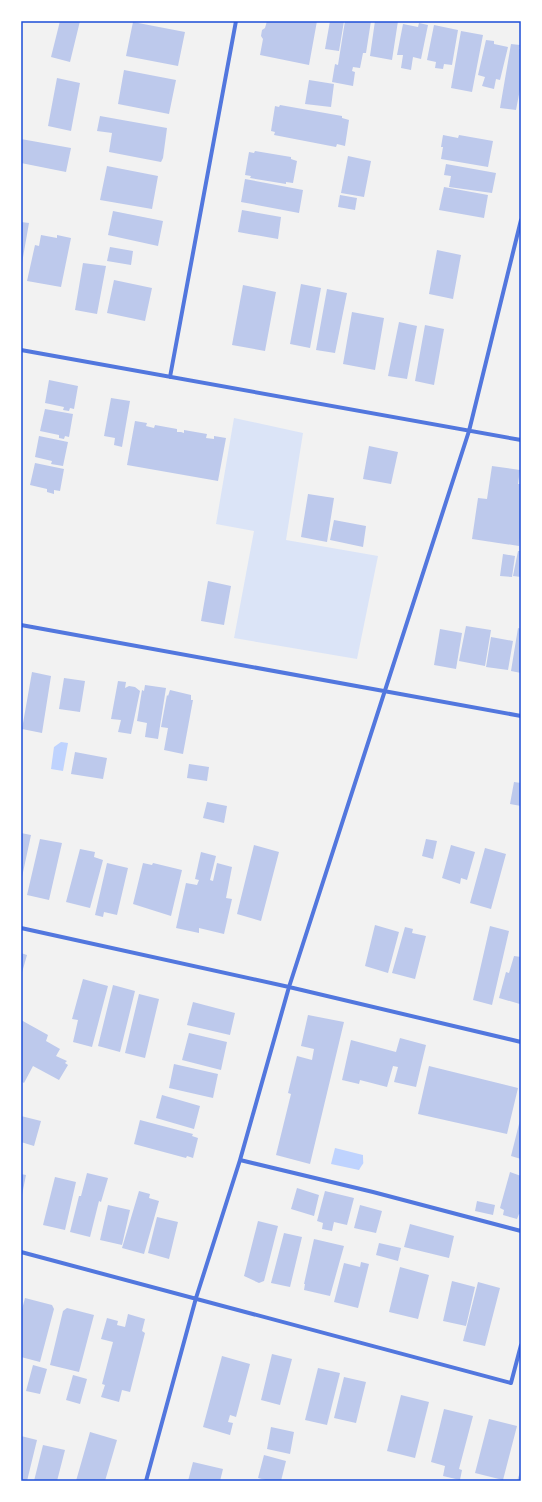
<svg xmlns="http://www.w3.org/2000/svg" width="542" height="1502" font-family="'Public Sans',sans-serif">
<rect width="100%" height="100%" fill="#f2f2f2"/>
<!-- green -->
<path fill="#dbe4f7" d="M234,418L303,433L286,540L378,556L357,659L234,638L254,531L216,524Z"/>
<!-- water -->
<path fill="#bfd3fe" d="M61,742L68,743L63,771L51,769L54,747Z
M335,1148L363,1155C363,1167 365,1160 359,1170L331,1164Z"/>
<!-- building -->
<path fill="#bdc9ec" d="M60,21H80L70,62L51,57Z
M267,21H317L309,65L260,55L263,39L261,36L262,30L265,28Z
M330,21H344L339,51L325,49Z
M345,21H371L366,53H363L360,68L353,67L352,71L355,72L353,86L332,82L335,64L338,65Z
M375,21H398L392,60L370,56Z
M133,22L185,32L178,66L126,56Z
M419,23L428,25L421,59L413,57L411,70L401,68L403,55H397L403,24L418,27Z
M434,25L458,30L452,65L444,64L443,69L435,68L436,62L427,60Z
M461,31L483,35L472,92L451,88Z
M486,40L494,41V44L508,47L500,80L496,79L494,89L482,86L485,77L478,75Z
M511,44L520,45L519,49L521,50V84L516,110L500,108Z
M124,70L176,80L169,114L118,104Z
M57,78L80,83L71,131L48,126Z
M309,80L334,84L331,107L305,104Z
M280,105L342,116V118L349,120L345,146L337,144L336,147L274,135L275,132L271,131L275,106L279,107Z
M100,116L167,128L163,158L161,162L109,152L112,133L97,131Z
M443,135L458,138L459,135L493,141L488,167L441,159L443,147H441Z
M21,139L71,148L66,172L21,163Z
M255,151L291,157V159L297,161L293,183L286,182V184L250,178L251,176L245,175L249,152L254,153Z
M348,156L371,161L364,197L341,193Z
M446,164L496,173L492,193L449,187L451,176L444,175Z
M107,166L158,176L152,209L100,200Z
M245,179L303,190L299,213L241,202Z
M444,187L488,195L484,218L439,210Z
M340,195L357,198L355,210L338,207Z
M242,210L281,217L278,239L238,232Z
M113,211L163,221L158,246L108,235Z
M21,222L29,223L22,263H21Z
M41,235L57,238V235L71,238L61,287L27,281L35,245L39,246Z
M110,247L133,251L131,265L107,261Z
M437,250L461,255L453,299L429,294Z
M83,263L106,266L97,314L75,310Z
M114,280L152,288L145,321L107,313Z
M301,284L321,288L310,348L290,344Z
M243,285L276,292L265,351L232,345Z
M327,289L347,293L335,353L316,350Z
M352,312L384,318L375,370L343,364Z
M399,322L417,326L407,379L388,376Z
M425,325L444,329L434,385L415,381Z
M49,380L78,386L74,409L70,408L69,411L63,410L64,407L45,403Z
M111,398L130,401L122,447L114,445L115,438L104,436Z
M45,409L73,414L69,437L65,436L64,439L59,438V435L40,431Z
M135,421L147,423L146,426L154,428L155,425L177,429V432H181L184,433V430L207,434L206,438L214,439V436L226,438L218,481L127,465Z
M39,436L68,442L63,466L51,464L52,461L35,457Z
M369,446L398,452L391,484L363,479Z
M35,463L64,469L60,491L54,490V494L47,492V489L30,485Z
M492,466L520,470L518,484H521V530L519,546L472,539L478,498L487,499Z
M308,494L334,498L327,542L301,537Z
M334,520L366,526L363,547L330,540Z
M518,551H521V577L513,576Z
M503,554L515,556L512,577L500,576Z
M208,581L231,586L224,625L201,621Z
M466,626L491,630L485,666L459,661Z
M518,628L521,629V673L511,671Z
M440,629L462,633L456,669L434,665Z
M491,637L513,641L508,670L486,667Z
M32,672L51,676L42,733L22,729Z
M64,678L85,681L80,712L59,709Z
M118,681L126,682L125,688L129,686L135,687L140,691L131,734L118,732L121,720L111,719Z
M145,685L166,688L158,739L145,737L147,723L137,721L142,690L144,691Z
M170,690L191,695V700H193L183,754L164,750L168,728L161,727L167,695L168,696Z
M75,752L107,758L103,779L71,774Z
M189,764L209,767L207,781L187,778Z
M514,782L521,783V806L510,804Z
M207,802L227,806L224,823L203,818Z
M21,833L31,835L22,877L21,876Z
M40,839L62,843L49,900L27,895Z
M426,839L437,841L433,859L422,856Z
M254,845L279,852L261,921L237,914Z
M451,845L475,852L467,880L461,878L460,884L442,878Z
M485,848L506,854L491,909L470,903Z
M80,849L95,852L94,857L103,860L90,908L66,902Z
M201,852L216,856L210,880L213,881L217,863L232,867L226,898L232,899L224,934L199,928V933L176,928L186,883L197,885L199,880L195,879Z
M107,863L128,868L117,915L104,912L103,917L95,915Z
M143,863L152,865L153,863L182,870L171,916L133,904Z
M375,925L399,932L388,973L365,966Z
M490,926L509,931L492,1005L473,1000Z
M405,927L413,929L412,933L426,936L415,979L392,973Z
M21,953L27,955L21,976Z
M514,956L521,957L520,1004L499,998L506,972L509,973Z
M83,979L108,986L92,1047L73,1042L78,1020L72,1019Z
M113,985L135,991L120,1052L98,1046Z
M139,994L159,999L145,1058L125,1053Z
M193,1002L235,1013L230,1035L187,1025Z
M308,1015L344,1022L310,1164L276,1155L291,1094L288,1093L297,1056L312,1060L314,1049L301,1046Z
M21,1020L48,1035L46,1041L60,1049L56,1056L67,1061L65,1063L68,1065L59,1080L33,1066L24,1083L21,1081Z
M189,1033L227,1042L221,1070L182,1060Z
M400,1038L426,1045L416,1087L394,1082L398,1067L393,1066L387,1087L360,1080L359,1084L342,1080L351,1040L396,1052Z
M174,1064L218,1074L213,1098L169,1088Z
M429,1066L518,1088L507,1134L418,1114Z
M162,1095L200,1106L194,1129L156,1118Z
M21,1116L41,1121L34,1146L21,1142Z
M140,1120L193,1134L192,1136L198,1138L193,1158L187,1156L186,1158L134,1144Z
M520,1120H521V1159L511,1156Z
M510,1172L521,1176V1214H519L517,1219L503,1215L504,1210L500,1208Z
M87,1173L108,1178L101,1202L99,1201L90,1237L70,1232L79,1196H81Z
M21,1174L26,1175L22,1195H21Z
M55,1177L76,1182L65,1230L43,1225Z
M297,1188L319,1195L314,1216L291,1209Z
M139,1191L150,1194L149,1198L159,1201L144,1254L122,1248Z
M325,1191L354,1198L347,1225L334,1222L332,1231L322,1229L323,1223L317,1221Z
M477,1201L495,1205L493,1215L475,1211Z
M108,1205L130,1210L122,1245L100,1240Z
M360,1205L382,1211L376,1233L354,1228Z
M157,1217L178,1222L169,1259L148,1253Z
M258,1221L278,1226L264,1281L259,1283L244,1276Z
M410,1224L454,1236L449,1258L404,1247Z
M284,1233L302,1237L290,1287L271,1283Z
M314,1239L344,1246L330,1296L304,1290L305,1284H304Z
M379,1243L401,1248L398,1261L376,1255Z
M361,1262L369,1264L358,1308L334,1302L344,1263L360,1267Z
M400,1267L429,1275L418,1319L389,1312Z
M452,1281L475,1287L466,1326L443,1321Z
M478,1282L500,1288L485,1346L463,1341Z
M25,1298L52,1305L54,1309L40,1362L21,1357V1313Z
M67,1308L94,1315L79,1372L50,1365L63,1311Z
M128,1314L145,1319L142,1331L145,1333L130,1392L122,1390L119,1402L101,1397L105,1385L102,1384L113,1342L101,1339L107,1318L118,1321L117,1325L125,1327Z
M272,1354L292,1359L280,1405L261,1400Z
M222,1356L250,1364L236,1417L230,1415L228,1422L233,1423L230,1435L203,1427Z
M33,1365L47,1369L40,1394L26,1391Z
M318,1368L340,1373L327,1425L305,1420Z
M73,1375L87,1379L80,1404L66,1400Z
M344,1377L366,1382L356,1423L334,1418Z
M401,1395L429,1402L415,1458L387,1451Z
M444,1409L473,1416L459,1469L462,1470L460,1480L443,1476L445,1466L431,1462Z
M489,1419L517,1426L503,1480L475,1473Z
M271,1427L294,1432L290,1454L267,1449Z
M90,1432L117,1440L105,1481H76Z
M21,1436L37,1440L27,1481H21Z
M43,1445L65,1450L57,1481H34Z
M264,1455L286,1461L281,1481H269L258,1478Z
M193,1462L223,1469L220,1481H188Z
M521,1469V1481H517Z"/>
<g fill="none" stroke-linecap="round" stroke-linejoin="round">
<!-- minor -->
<path stroke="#5277de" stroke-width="4" d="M21,350L521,440
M170,377L236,21
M21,625L521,716
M21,928L289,987L521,1042
M240,1160L373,1192L521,1231
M21,1252L511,1383L521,1345
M146,1481L196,1298L240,1160L289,987L469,431L521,220"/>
</g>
<!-- border -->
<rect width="542" height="1502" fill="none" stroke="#ffffff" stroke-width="44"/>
<rect x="22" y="22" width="498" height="1458" fill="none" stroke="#1d4ed8" stroke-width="1.5"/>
</svg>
